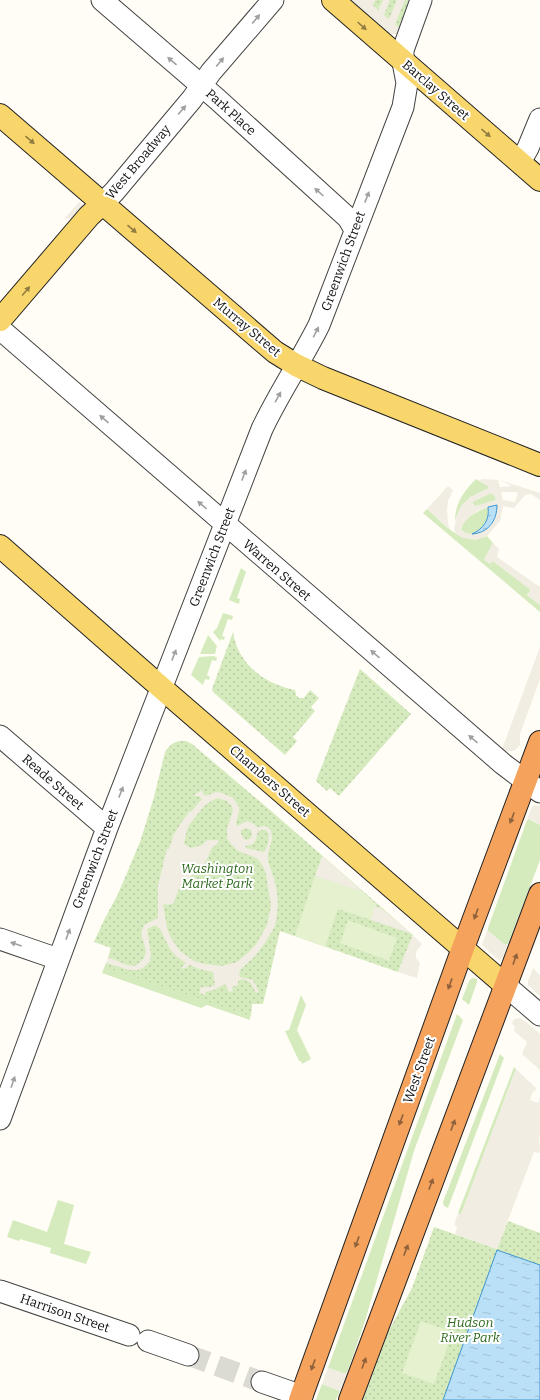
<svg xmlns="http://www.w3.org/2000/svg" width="540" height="1400" font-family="Bitter,serif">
<defs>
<pattern id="park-dots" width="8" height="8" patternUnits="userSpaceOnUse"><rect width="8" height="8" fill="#d5ebbd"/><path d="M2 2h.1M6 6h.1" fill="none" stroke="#b6c8a1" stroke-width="1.8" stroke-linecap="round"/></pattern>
<pattern id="water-ripples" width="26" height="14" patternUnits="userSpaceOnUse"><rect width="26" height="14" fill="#b9e0f7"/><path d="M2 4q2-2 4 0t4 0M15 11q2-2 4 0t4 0" fill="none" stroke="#9ebfd3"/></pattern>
</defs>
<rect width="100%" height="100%" fill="#fffdf5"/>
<!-- grass -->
<path fill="#d5ebbd" d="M476,479L488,486L489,489C472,494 460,504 455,521C455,503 464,491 476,479Z
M491,493L495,496L496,500L475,507L472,502Z
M488,507C490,520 483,529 472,534C468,534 463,533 461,529C464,517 478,511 488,507Z
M427,509C446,525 460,546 487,536L493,543L484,560L493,561L531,590L527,595L540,605V612L423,513Z
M241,568L246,572L237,598L240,599L239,604L229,600Z
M223,613L233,616L232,620L228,619L222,636L225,637L224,640L221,639L220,641L213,632L217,628Z
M208,635L217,646L215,654H200Z
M214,656L217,658L216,661L212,660L207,675L210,677L209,680L205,679L203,685L191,675L199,657Z
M529,819L540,825V860L508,944L505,945L488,931V928L527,820Z
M106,963L252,1004L250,1020L207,1005L201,1008L102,973Z
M472,978L477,979V982L469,1005L462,999L469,981Z
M301,995L306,1005L297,1030L311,1059L302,1064L301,1061H299L285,1031L289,1030Z
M457,1014L463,1020L414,1151L365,1321L348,1370L346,1373H343L328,1368Z
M500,1054L504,1058L448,1208L444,1206L443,1202Z
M514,1067L516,1069L461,1215L458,1213Z
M58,1200L74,1205L64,1244L91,1252L86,1264L50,1253L51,1248L20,1239L19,1241L7,1237L13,1220L47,1232Z
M322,1384L340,1391L336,1400H316Z"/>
<!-- park -->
<path fill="url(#park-dots)" d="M351,0H414L404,28L396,34L388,32Z
M233,632C238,664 264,684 295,690L296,695L299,698H304L310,690L319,698L311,707L315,711L293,737L297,741L285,755L213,692L212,689Z
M360,669L411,714L339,796L330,788L327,791L316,781Z
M179,741H186L192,744L270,810L413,935L398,972L280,931L263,1004H252L251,1016L105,967L111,948L94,942L104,920L118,894L140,842L154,797L165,752C169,746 172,743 179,741Z
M508,1221L540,1233V1400H363L388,1332L412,1288L434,1227L497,1249Z"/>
<!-- pitch -->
<path fill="#e6f2cf" d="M315,876L363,892L376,904L371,920L338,909L325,947L295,936Z
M348,920L397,938L389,961L340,943Z
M421,1321L453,1332L434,1384L402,1373Z"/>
<!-- plaza -->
<path fill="#f1ede2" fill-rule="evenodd" d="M351,0H375L373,5L378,10L383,0H390L384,15L389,19L397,0H405L395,24L400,29L398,33L392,34L388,32Z
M79,202L87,208L77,218L64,219Z
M484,479L498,480L500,487L512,486L499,480L540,493V500L531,494L525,495L514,508L503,506L500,521L487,536L476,540L463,538L456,534L454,529L457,515L461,506L470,497L489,488L488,486L479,480ZM501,492H516L518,494L515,502L503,500ZM491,493L495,496L496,500L475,506L472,502ZM488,507L495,519L491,526L480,533L469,534L462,531L461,529L463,524L469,517L477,511Z
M448,486L453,490L448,501L447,510L448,524L450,529L427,509Z
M493,543L499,549L497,557L537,585L540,586V605L527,595L531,590L493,561L490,564L484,560Z
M540,647V679L520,734V745L514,751H504L502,749Z
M201,790L205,796L216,792L222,793L233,798L239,807V813L236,823L237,826L247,821L254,824L257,827L266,826L271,830L272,839L268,854V861L274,879L277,892L278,904L276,921L274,928L265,943L255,956L241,969L239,973L240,977L253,980L259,992L256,993L251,983L243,979L238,981V985L232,987L233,991L229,992L225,984L214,990L205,992L206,995L199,993L201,987H210L215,985L213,972L199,969L190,965L184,969L181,968L186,963L176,956L170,949L160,929L155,925L147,929L151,955L150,961L143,968L138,970H129L106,963L108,957L127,965L135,966L138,964L144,958L146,951L141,933L144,925L158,918V885L167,849H169L173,838L172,837L181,823L190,811L191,812L202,799L199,796H193ZM218,798L227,801L231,805L233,810L227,829V838L230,843L238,851L257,858L263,866L266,874L271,906L267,925L257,943L249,952L237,962L222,966L205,964L194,961L180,951L171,938L167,928L163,904L168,905L174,903L175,899L180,886L184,881L201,869L205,863L212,848L219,842L218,840H207L202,845L191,848L184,844L187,829L190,824L204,806L213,800ZM246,828L251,830L252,834L251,838L247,840L244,839L241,834V830ZM262,830H266L269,834L268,845L264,852L246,848L245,846L253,844L256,840L258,831Z
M535,805L540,806V825L531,819L527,820L532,807Z
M322,856L329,862L363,892L315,876Z
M375,906L382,909L412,934L371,920Z
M488,928V931L504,944L507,945L508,944L503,957L500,960L496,958L482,945Z
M413,935L422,944L416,952V958L420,963L417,978L398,972Z
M534,966V969L540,975V996L528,985V981Z
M519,1018L525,1021L540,1034V1070L522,1054L527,1042L514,1031L515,1026L512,1024L514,1019Z
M516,1069L536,1088L535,1092L533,1091L530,1100L538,1103L540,1097V1134L539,1139L540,1151L539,1153L534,1152L497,1249L455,1234L457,1226L454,1225L458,1213L461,1214Z
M328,1368L343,1373H346L348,1370L340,1391L322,1384Z"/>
<!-- water -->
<path fill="url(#water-ripples)" stroke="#3f96cf" d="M497,505C497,521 488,533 472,534C483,529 490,520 488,507Z
M497,1250L540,1265V1400H443Z"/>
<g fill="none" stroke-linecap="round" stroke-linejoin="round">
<!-- minor-tunnel -->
<path stroke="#dbdad3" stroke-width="21" stroke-dasharray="21 10" stroke-linecap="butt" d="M188,1355L262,1382"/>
<!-- minor casing -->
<g stroke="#444" stroke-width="23">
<path id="minor" d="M102,0L217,99L348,218L355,230
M520,162L528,148L540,119
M103,203L114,192L192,99L211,72L273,0
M0,329L503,764L540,792
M0,736L107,828
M0,939L58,959
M505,985L540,1015
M0,1119L107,828L262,429C279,393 301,361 319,325L403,107L407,83L403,62V50L421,0
M0,1291L129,1335
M148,1341L188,1355
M262,1382L302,1396"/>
</g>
<!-- major casing -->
<g stroke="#222" stroke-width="24">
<path id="major" d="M333,0L540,180
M0,115L275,352L296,365L323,378L540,465
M0,320L89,216L103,203
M0,546L149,677L505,985"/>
</g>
<!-- highway casing -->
<g stroke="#222" stroke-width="24">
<path id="highway" d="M300,1400L463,948L540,742
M350,1400L540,894"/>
</g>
<!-- minor -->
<use href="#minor" stroke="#fff" stroke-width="21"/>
<!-- major -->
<use href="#major" stroke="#f9d66b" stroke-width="22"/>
<!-- highway -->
<use href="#highway" stroke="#f5a25d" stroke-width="22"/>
</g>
<!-- one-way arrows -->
<defs><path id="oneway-solid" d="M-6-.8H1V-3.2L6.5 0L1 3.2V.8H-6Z"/></defs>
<g fill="#a0a0a0">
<use href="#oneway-solid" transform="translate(256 19) rotate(-50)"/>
<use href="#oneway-solid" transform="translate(172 61) rotate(-139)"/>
<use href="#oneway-solid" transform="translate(220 62) rotate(-50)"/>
<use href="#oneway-solid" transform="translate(182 110) rotate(-49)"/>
<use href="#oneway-solid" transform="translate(319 192) rotate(-138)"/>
<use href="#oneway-solid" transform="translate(367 197) rotate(-69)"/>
<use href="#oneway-solid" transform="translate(316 332) rotate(-63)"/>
<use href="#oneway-solid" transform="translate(278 397) rotate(-61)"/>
<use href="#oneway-solid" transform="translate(104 419) rotate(-139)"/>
<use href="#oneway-solid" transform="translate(244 475) rotate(-69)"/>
<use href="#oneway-solid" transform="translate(202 505) rotate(-139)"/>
<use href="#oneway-solid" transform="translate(375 654) rotate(-139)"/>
<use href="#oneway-solid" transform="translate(174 655) rotate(-69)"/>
<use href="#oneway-solid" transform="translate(473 739) rotate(-139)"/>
<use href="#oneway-solid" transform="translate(121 792) rotate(-69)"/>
<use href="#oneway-solid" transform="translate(68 934) rotate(-70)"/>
<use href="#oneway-solid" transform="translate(16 944) rotate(-161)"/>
<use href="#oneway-solid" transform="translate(13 1082) rotate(-71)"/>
</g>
<g fill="#917d42">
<use href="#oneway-solid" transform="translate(362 26) rotate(42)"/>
<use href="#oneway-solid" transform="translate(486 133) rotate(41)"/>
<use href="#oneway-solid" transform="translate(30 140) rotate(41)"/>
<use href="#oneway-solid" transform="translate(132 229) rotate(41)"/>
<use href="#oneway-solid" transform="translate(26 291) rotate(-50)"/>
</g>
<g fill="#8e613b">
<use href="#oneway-solid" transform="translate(512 818) rotate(111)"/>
<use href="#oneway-solid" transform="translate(476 914) rotate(110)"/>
<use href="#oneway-solid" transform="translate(515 959) rotate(-70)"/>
<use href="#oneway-solid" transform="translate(450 984) rotate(110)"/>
<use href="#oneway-solid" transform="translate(401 1120) rotate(110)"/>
<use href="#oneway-solid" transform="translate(453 1125) rotate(-69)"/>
<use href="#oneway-solid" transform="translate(431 1184) rotate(-70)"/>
<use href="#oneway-solid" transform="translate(357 1242) rotate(110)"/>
<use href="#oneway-solid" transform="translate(406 1250) rotate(-69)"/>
<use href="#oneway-solid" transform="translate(364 1363) rotate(-70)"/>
<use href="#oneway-solid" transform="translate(313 1365) rotate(110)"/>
</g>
<g text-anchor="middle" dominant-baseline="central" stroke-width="4" stroke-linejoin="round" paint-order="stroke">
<!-- street labels -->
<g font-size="13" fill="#111" stroke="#fff">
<text transform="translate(436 90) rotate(41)">Barclay Street</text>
<text transform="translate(231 112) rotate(42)">Park Place</text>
<text transform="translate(138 162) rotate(-50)">West Broadway</text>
<text transform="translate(343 261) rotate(-70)">Greenwich Street</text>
<text transform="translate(247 327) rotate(40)">Murray Street</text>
<text transform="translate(212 557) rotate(-69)">Greenwich Street</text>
<text transform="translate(277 570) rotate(41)">Warren Street</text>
<text transform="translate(270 781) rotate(41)">Chambers Street</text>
<text transform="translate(53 782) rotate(41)">Reade Street</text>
<text transform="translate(95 859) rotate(-69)">Greenwich Street</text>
<text transform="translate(419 1070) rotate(-70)">West Street</text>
<text transform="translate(65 1313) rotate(19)">Harrison Street</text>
</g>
<!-- park labels -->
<g font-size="13" font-style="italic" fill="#2f6b1f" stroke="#fff">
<text x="217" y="868">Washington<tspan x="217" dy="15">Market Park</tspan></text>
<text x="470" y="1322">Hudson<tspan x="470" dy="15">River Park</tspan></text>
</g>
</g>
</svg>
